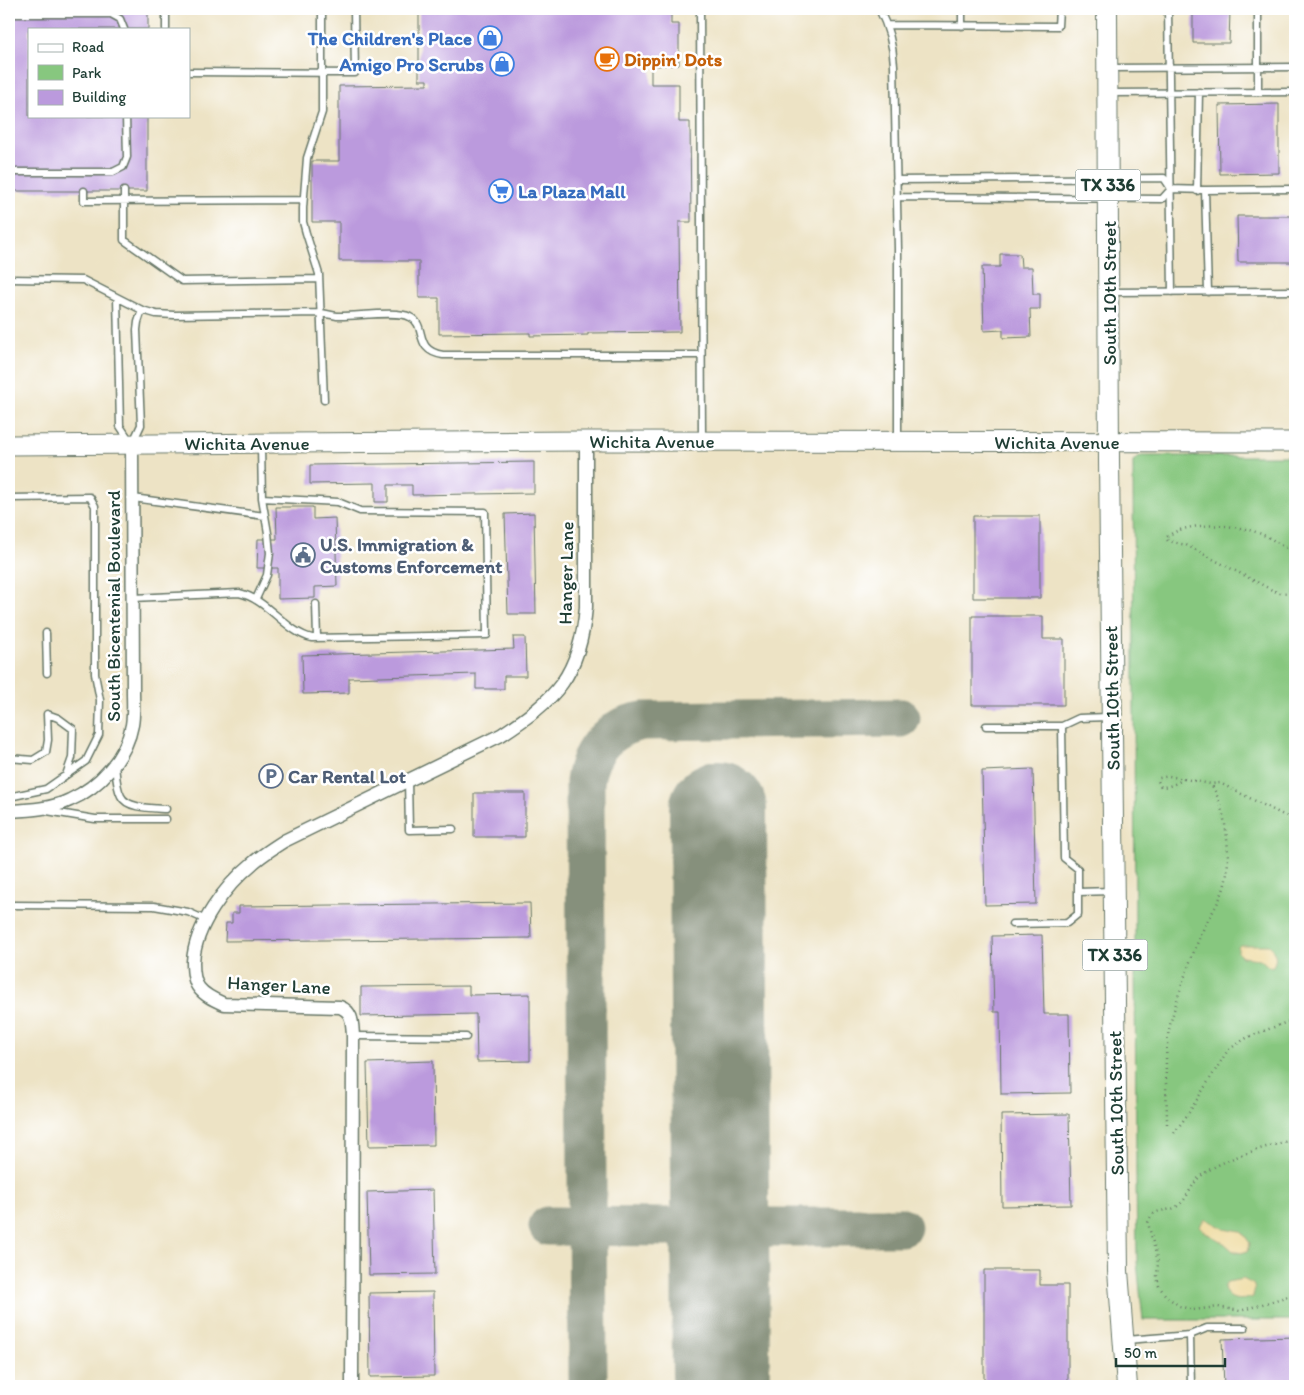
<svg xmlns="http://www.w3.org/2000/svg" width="1304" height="1395" font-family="Itim,sans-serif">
<rect width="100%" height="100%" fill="#fff"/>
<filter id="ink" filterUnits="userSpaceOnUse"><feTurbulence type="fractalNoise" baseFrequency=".02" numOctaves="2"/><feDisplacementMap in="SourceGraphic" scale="10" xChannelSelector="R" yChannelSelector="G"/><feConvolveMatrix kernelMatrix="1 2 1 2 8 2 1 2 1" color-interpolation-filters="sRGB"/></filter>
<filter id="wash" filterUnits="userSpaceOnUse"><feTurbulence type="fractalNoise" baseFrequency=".0096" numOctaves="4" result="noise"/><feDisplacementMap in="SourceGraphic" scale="20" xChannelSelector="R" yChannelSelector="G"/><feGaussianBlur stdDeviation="1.12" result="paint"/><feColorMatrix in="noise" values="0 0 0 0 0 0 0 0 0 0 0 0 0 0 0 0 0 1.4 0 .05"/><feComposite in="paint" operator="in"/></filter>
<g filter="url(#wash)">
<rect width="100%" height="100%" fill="#ede3c5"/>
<!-- green -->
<path fill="#87c77f" stroke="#53825a" d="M1141,456H1295V1320H1143L1137,1262L1136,1174L1133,462Z"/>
<!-- sand -->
<path fill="#eeda9e" stroke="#868c69" d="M1240,945H1268C1275,950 1278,958 1273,966L1269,967L1260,959L1242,957L1238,953V947Z
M1206,1219L1223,1228L1241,1231L1250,1243L1248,1251L1241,1253L1233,1251L1224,1243L1208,1234L1200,1227L1202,1222Z
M1243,1279L1253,1284L1255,1289L1253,1297C1242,1301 1228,1302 1224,1288L1227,1282Z"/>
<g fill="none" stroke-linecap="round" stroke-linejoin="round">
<!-- taxiway -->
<path stroke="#86907c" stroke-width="39" d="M720,1172C727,1203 736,1223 770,1227
M548,1226L671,1227C704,1232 713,1252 720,1282
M720,1282C726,1251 737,1230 770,1227H902
M588,1386L585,782C589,750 610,726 643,721L901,718"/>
<!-- runway -->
<path stroke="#86907c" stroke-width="98" d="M718,810L721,1386"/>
</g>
<g id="blocks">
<!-- building -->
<path fill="#bb9add" d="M9,9H148V29H29V116H147V191H9Z
M419,9H671V24H679V65L651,66V84H679V122H690L691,222H679L680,332L588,333V335L530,336V333L439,334V298H419V261H339V222H312V161H339V86L427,85V80H419Z
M1193,9H1272V11H1230L1229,43H1193Z
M1279,104V173L1220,174L1219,105Z
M1237,216H1294L1295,262H1238Z
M1000,254H1020L1021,267H1032L1033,294H1040V309H1030L1031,337L1003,338V330L984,331L982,267H1000Z
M534,462V493L412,495V485H388V502H375V483L310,484V465Z
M276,507H313V519L335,518L337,586L315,587V598L278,599V568H257L258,539H277Z
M534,513L536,614H508L505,514Z
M973,516H1040V598H973Z
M972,616H1043V639H1064V705H972Z
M513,637H525L526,676H504V689H476V674L349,678V693L303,694L302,655L514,649Z
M1033,769L1036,904L985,905L982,771Z
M474,793H525V837H474Z
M530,903L531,938L225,941L226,923H232V913H239V906Z
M1042,935L1044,1014H1069L1070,1093L1001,1094L1000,1012H994L992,936Z
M469,986V995L530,994V1061L477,1062L476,1014L361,1016V987Z
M433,1061L434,1145L369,1146L367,1063Z
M1069,1114L1071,1205L1002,1206L1001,1115Z
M433,1190L435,1274L369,1275L367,1192Z
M984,1270H1040V1285H1068V1386H984Z
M433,1292L434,1376L370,1377L369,1293Z
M1295,1337V1386H1224L1222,1339Z"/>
</g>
</g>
<g filter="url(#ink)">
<use href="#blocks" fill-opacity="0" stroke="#677767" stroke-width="1"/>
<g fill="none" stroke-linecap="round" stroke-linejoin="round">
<!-- lane casing -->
<g stroke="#677767" stroke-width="9">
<path id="lane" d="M322,9V112L307,158L303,208V222L306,233L319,274L324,400
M700,9L702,440
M879,9C888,26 893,45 894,65L898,249V440
M962,9V26
M1168,9L1172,292
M9,14H111L120,19L124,29
M887,25L1058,26L1059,9
M166,29V9
M1109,68L1295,67
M189,72L355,73L354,9
M1258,92V11
M1109,93L1295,92
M9,172H113L123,167L127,157L126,116
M896,180L1164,178L1170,187
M1171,189L1205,190L1208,292
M1205,190L1295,189
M84,191V201L303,200
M124,191V240L182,281L319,279
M1197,191L1199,92
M896,197L1162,199L1171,189
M9,279L83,280L142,310L156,314L174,315L321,313C326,314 332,315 337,316C354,317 397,310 410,317C428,325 412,350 443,355H701
M1110,292L1295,291
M117,298L120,426L130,441
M133,442L141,425L137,330L138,322L142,310
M9,498L90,497L95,506V674L100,700L99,735L86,761L46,789L9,797
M133,498L265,516
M133,598L239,593C268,599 284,631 312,638L487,635L485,512L360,511L338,502L262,498
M256,599L267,575L270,553L268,533L262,498L261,446
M316,604L317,638
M46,633L47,673
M986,726H1062L1079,718L1108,717
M9,758L33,760L46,752L48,740L47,714L58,718L73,729L72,758L66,775
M115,764C116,773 116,787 121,796C127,809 153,808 166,809
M408,780L409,830L453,829
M47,811L95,819H166
M1078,892L1112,891
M9,905L154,906L188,912L206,920
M1012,924L1067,923L1078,914V869L1064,858L1062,726
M353,1036L466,1037
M1190,1335L1207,1328H1245
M1126,1340L1190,1335L1191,1386"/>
</g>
<!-- street casing -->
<g stroke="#677767" stroke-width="15">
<path id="street" d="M9,811C28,810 52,809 70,800C99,787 126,758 132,725C134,714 133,702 133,691L132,444
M352,1386L353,1036C352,1023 353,1012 340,1007L224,1004C215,1000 205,996 199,988C194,982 193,970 193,962C195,926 225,886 253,863C262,855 273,848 284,841L501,735C556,699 580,676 586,607V441"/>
</g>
<!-- secondary casing -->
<g stroke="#677767" stroke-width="21">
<path id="secondary" d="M9,445L586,441L1295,442"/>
</g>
<!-- primary casing -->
<g stroke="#677767" stroke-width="22">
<path id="primary" d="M1107,9L1109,461L1118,1271L1127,1386"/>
</g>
<!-- path -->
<path stroke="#677767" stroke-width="2.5" stroke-dasharray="1 4" stroke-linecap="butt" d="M1295,553C1284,547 1273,539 1261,534C1239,524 1184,520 1166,538L1168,541L1186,545L1274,591L1280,593L1295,592
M1184,779C1177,783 1170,787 1161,787L1158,781L1159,778L1169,776L1211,784L1220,783L1295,821
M1167,1124C1167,1092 1163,1057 1170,1025C1178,994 1189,962 1202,932C1209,916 1221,901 1225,884C1232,857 1226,807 1211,784
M1174,1133L1188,1114L1228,1050L1248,1037L1295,1019
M1295,1139C1269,1146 1223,1158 1202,1175C1191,1183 1189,1197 1179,1205C1169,1214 1153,1205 1148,1223L1158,1262L1157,1276L1159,1286L1166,1296L1179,1306L1193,1310L1218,1307L1240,1311L1295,1294"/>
<!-- lane -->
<use href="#lane" stroke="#fff" stroke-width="6"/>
<!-- street -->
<use href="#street" stroke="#fff" stroke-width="12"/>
<!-- secondary -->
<use href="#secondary" stroke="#fff" stroke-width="19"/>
<!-- primary -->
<use href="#primary" stroke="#fff" stroke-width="20"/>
</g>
</g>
<!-- icons -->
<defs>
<g id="shop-ring" transform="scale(1.25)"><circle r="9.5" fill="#fff" stroke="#3f7fe0" stroke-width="1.5"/><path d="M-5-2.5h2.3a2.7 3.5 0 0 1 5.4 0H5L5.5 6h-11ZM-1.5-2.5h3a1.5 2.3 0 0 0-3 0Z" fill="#3f7fe0"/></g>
<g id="cafe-ring" transform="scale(1.25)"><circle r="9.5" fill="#fff" stroke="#e8710a" stroke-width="1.5"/><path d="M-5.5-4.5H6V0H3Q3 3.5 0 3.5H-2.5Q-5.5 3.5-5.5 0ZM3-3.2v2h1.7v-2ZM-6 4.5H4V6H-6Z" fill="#e8710a"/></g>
<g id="supermarket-ring" transform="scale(1.25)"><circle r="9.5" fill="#fff" stroke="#3f7fe0" stroke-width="1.5"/><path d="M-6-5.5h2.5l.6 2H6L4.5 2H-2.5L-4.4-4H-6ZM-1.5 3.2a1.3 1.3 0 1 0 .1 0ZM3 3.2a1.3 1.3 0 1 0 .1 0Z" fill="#3f7fe0"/></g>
<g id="civic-ring" transform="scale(1.25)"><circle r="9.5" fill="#fff" stroke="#5c6f8a" stroke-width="1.5"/><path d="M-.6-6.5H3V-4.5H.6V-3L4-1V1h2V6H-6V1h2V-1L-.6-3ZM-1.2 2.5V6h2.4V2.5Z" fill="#5c6f8a"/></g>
<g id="parking-ring" transform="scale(1.25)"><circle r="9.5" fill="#fff" stroke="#5c6f8a" stroke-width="1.5"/><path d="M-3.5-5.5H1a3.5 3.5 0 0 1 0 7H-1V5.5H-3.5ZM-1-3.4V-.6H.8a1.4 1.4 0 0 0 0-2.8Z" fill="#5c6f8a"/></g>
</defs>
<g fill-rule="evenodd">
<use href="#shop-ring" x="490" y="38"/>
<use href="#cafe-ring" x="607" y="59"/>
<use href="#shop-ring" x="502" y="64"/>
<use href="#supermarket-ring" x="501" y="191"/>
<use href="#civic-ring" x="303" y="555"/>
<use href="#parking-ring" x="271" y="776"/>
</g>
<g text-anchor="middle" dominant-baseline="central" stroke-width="5" stroke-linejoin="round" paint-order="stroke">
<!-- shield labels -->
<g fill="#fff" stroke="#627771" stroke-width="1">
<rect x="1075.5" y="169.5" width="65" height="31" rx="4"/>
<rect x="1082.5" y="939.5" width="65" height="31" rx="4"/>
</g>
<g font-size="18" font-weight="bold" fill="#1f3d34">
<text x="1108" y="185">TX 336</text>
<text x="1115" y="955">TX 336</text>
</g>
<!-- shop labels -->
<g font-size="19" font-weight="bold" fill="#366cbe" stroke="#fff" text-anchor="end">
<text x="472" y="38">The Children's Place</text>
<text x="484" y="64">Amigo Pro Scrubs</text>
<text x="518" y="191" text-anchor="start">La Plaza Mall</text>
</g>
<!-- food labels -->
<g font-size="19" font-weight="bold" fill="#c56008" stroke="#fff" text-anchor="start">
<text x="624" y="59">Dippin' Dots</text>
</g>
<!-- street labels -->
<g font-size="19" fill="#1f3d34" stroke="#fff">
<text transform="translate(1109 293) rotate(-90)">South 10th Street</text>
<text x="652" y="441">Wichita Avenue</text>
<text x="1057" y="442">Wichita Avenue</text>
<text x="247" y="443">Wichita Avenue</text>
<text transform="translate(566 573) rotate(-89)">Hanger Lane</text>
<text transform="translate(113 606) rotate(-90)">South Bicentenial Boulevard</text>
<text transform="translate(1112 698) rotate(-91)">South 10th Street</text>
<text transform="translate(279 985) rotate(3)">Hanger Lane</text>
<text transform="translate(1116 1103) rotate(-91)">South 10th Street</text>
</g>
<!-- service labels -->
<g font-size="19" font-weight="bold" fill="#4e5e75" stroke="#fff" text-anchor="start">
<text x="320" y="544">U.S. Immigration &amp;<tspan x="320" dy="22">Customs Enforcement</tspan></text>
<text x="288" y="776">Car Rental Lot</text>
</g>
</g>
<!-- margin -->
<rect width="1304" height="1395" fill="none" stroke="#fff" stroke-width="30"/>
<!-- legend -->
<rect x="28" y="28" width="162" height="90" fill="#ffffff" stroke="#a5b1ae"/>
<rect x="38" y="44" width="25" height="8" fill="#ffffff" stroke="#a5b1ae"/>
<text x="72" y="52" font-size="15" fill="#1f3d34">Road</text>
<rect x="38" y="65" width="25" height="15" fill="#87c77f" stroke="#a5b1ae"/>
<text x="72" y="78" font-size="15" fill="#1f3d34">Park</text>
<rect x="38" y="90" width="25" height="15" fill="#bb9add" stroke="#a5b1ae"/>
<text x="72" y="102" font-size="15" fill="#1f3d34">Building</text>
<!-- scale -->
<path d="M1116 1358v8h109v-8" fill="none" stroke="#1f3d34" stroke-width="2.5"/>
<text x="1124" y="1358" font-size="15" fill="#1f3d34" stroke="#ffffff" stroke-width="4" paint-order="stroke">50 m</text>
</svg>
